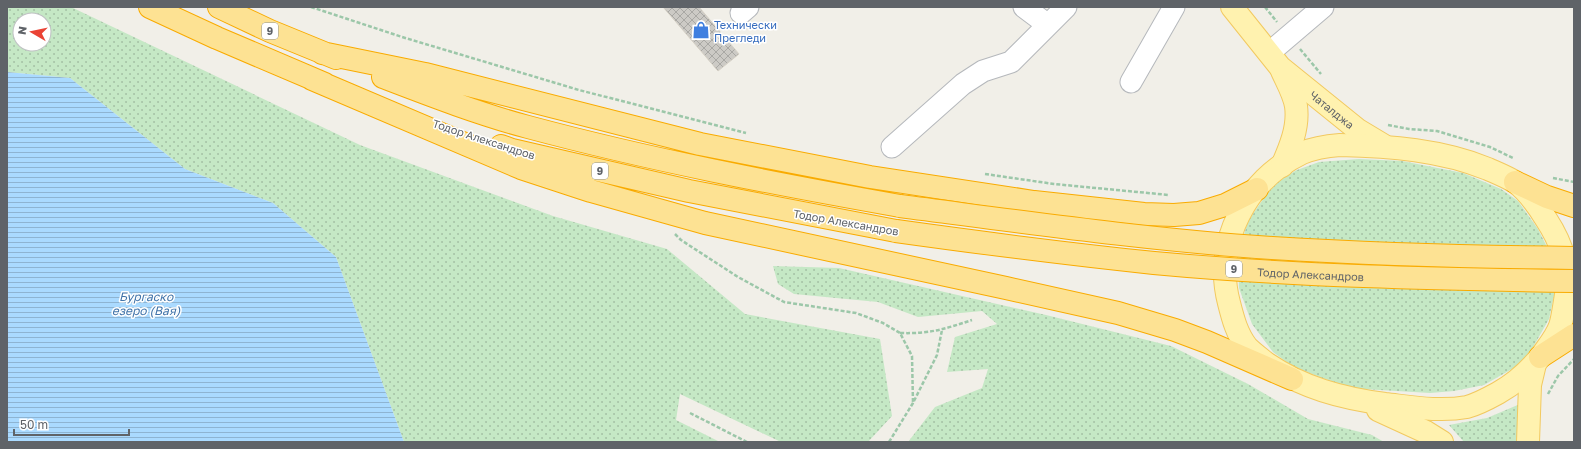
<svg xmlns="http://www.w3.org/2000/svg" width="1581" height="449" font-family="'Golos Text',sans-serif">
<defs>
<pattern id="grass-dots" width="8" height="8" patternUnits="userSpaceOnUse"><rect width="8" height="8" fill="#c5e8c5"/><path d="M2 2h.1M6 6h.1" fill="none" stroke="#a3c0a4" stroke-width="1.8" stroke-linecap="round"/></pattern>
<pattern id="water-rules" width="6" height="5" patternUnits="userSpaceOnUse"><rect width="6" height="5" fill="#aadaff"/><path d="M0 2.5h6" fill="none" stroke="#8eb4d2"/></pattern>
<pattern id="building-cross-hatch" width="8" height="8" patternUnits="userSpaceOnUse"><rect width="8" height="8" fill="#cccac5"/><path d="M0 0l8 8M0 8l8-8" fill="none" stroke="#a9a8a4"/></pattern>
</defs>
<rect width="100%" height="100%" fill="#f1efe8"/>
<!-- grass -->
<path fill="url(#grass-dots)" fill-rule="evenodd" d="M7,7H71L360,145L553,216L667,249L745,314L880,339L892,416L868,442H781L680,394L676,420L720,442H404L336,257L273,203L185,169L70,78L7,72ZM20,20H44V44H20Z
M1359,159L1402,161L1463,173L1501,189L1518,201L1538,229L1549,251L1555,291L1549,319L1528,356L1519,365L1484,385L1454,391L1430,393L1363,389L1347,386L1322,378L1292,366L1273,352L1252,324L1239,288L1238,255L1248,221L1266,195L1279,180L1297,170L1319,162Z
M773,266L839,268L1046,315L1171,346L1248,384L1308,419L1372,435L1384,442H908L935,407L982,388L988,369L947,372L955,337L997,324L982,311L918,317L878,302L794,294L778,284Z
M1520,404V442H1464L1449,425L1487,418Z"/>
<!-- water -->
<path fill="url(#water-rules)" d="M7,72L70,78L185,169L273,203L336,257L404,442H7Z"/>
<!-- building -->
<path fill="url(#building-cross-hatch)" stroke="#d6d1c6" d="M663,7H699L739,54L718,71Z"/>
<g fill="none" stroke-linecap="round" stroke-linejoin="round">
<!-- minor casing -->
<g stroke="#b5b8bc" stroke-width="23">
<path id="minor" d="M1024,7L1048,25
M741,13L748,7
M1269,53L1323,7
M1131,82L1174,7
M892,147L963,84L983,71L1011,62L1066,7"/>
</g>
<!-- major casing -->
<g stroke="#f2c960" stroke-width="24">
<g id="major">
<path id="s1" d="M1232,7L1280,67L1358,130L1383,145"/>
<path d="M1340,145C1390,146 1442,150 1488,169C1497,173 1507,177 1515,182C1528,191 1538,206 1546,219C1565,248 1571,273 1564,307C1563,313 1562,320 1560,326C1556,337 1549,345 1542,355C1529,371 1516,383 1498,393C1489,398 1478,404 1467,407C1440,412 1412,407 1385,404C1341,398 1303,388 1266,363C1260,358 1253,353 1247,347C1237,334 1233,319 1229,303C1213,243 1246,180 1302,153C1314,148 1327,146 1340,145Z"/>
<path d="M1282,166C1290,148 1299,127 1296,106C1294,94 1287,82 1282,71"/>
<path d="M1378,410L1426,432L1442,442"/>
<path d="M1528,442L1530,385L1535,364"/>
</g>
</g>
<!-- highway casing -->
<g stroke="#f9ab00" stroke-width="24">
<path id="highway" d="M150,7L217,38L325,84
M219,7L270,31L336,58
M322,53L425,74L700,144L870,177L1034,202L1144,214L1174,215L1199,213L1225,205L1257,189
M383,77C430,95 479,114 528,127C651,160 776,184 900,206
M312,79L521,168L591,191L705,223L1006,288L1118,313L1175,330L1207,342L1292,379
M501,146L512,150L689,191L896,231
M1515,182L1547,197L1574,206
M1540,357L1574,335"/>
</g>
<!-- path -->
<path stroke="#9cc7a9" stroke-width="2.5" stroke-dasharray="4 2" stroke-linecap="butt" d="M311,7L402,37L579,90L746,133
M1265,7L1277,22
M1300,49L1321,74
M1388,125L1409,129L1437,131L1490,147L1513,158
M985,174L1054,184L1169,195
M1553,178L1574,182
M675,234L681,240L738,277L784,302L856,313L883,323L900,333L912,356L913,403
M900,333C930,334 945,329 972,320
M1548,394L1558,376L1574,359
M690,413L747,442
M889,442L913,403L937,355L942,330"/>
<!-- minor -->
<use href="#minor" stroke="#fff" stroke-width="21"/>
<!-- major -->
<use href="#major" stroke="#fff2af" stroke-width="22"/>
<!-- highway -->
<use href="#highway" stroke="#fde293" stroke-width="22"/>
<!-- highway-bridge casing -->
<g stroke="#f9ab00" stroke-width="24" stroke-linecap="butt">
<g id="highway-bridge">
<path d="M900,206C1024,222 1148,240 1272,248C1372,254 1473,257 1574,258"/>
<path id="s2" d="M896,231C982,243 1068,254 1154,263C1294,276 1434,279 1574,281"/>
</g>
</g>
<!-- highway-bridge -->
<use href="#highway-bridge" stroke="#fde293" stroke-width="22"/>
</g>
<!-- icons -->
<defs>
<g id="shop-bare" transform="scale(1.38)"><path d="M-5-2.5h2.3a2.7 3.5 0 0 1 5.4 0H5L5.5 6h-11ZM-1.5-2.5h3a1.5 2.3 0 0 0-3 0Z" fill="#3f7fe0" stroke="#fff" stroke-width="2.5" paint-order="stroke"/></g>
</defs>
<g fill-rule="evenodd">
<use href="#shop-bare" x="701" y="30"/>
</g>
<g text-anchor="middle" dominant-baseline="central" stroke-width="3" stroke-linejoin="round" paint-order="stroke">
<!-- shield labels -->
<g fill="#fff" stroke="#8f9295" stroke-width="1">
<rect x="262" y="23" width="16" height="16" rx="3"/>
<rect x="592" y="163" width="16" height="16" rx="3"/>
<rect x="1226" y="261" width="16" height="16" rx="3"/>
</g>
<g font-size="10" font-weight="bold" fill="#5f6368">
<text x="270" y="31">9</text>
<text x="600" y="171">9</text>
<text x="1234" y="269">9</text>
</g>
<!-- shop labels -->
<g font-size="11" fill="#366cbe" stroke="#fff" text-anchor="start">
<text x="714" y="24">Технически<tspan x="714" dy="13">Прегледи</tspan></text>
</g>
<!-- street labels -->
<g font-size="11" fill="#5f6368" stroke="#fff">
<text stroke="none"><textPath href="#s1" startOffset="144">Чаталджа</textPath></text>
<text transform="translate(484 139) rotate(18)">Тодор Александров</text>
<text transform="translate(846 222) rotate(10)">Тодор Александров</text>
<text stroke="none"><textPath href="#s2" startOffset="417">Тодор Александров</textPath></text>
</g>
<!-- water labels -->
<g font-size="12" font-style="italic" fill="#4174aa" stroke="#fff">
<text x="146" y="296">Бургаско<tspan x="146" dy="14">езеро (Вая)</tspan></text>
</g>
</g>
<!-- border -->
<rect width="1581" height="449" fill="none" stroke="#5f6368" stroke-width="16"/>
<!-- north arrow -->
<g transform="translate(32 32) rotate(279)"><circle r="19" fill="#ffffff" stroke="#bfc1c3"/>
<path d="M0-3L7 15L0 10L-7 15Z" fill="#ea4335"/>
<text y="-6" font-size="11" font-weight="bold" text-anchor="middle" fill="#5f6368">N</text>
</g>
<!-- scale -->
<path d="M14 429v6h115v-6" fill="none" stroke="#5f6368" stroke-width="2"/>
<text x="20" y="429" font-size="12" fill="#5f6368" stroke="#ffffff" stroke-width="3" paint-order="stroke">50 m</text>
</svg>
